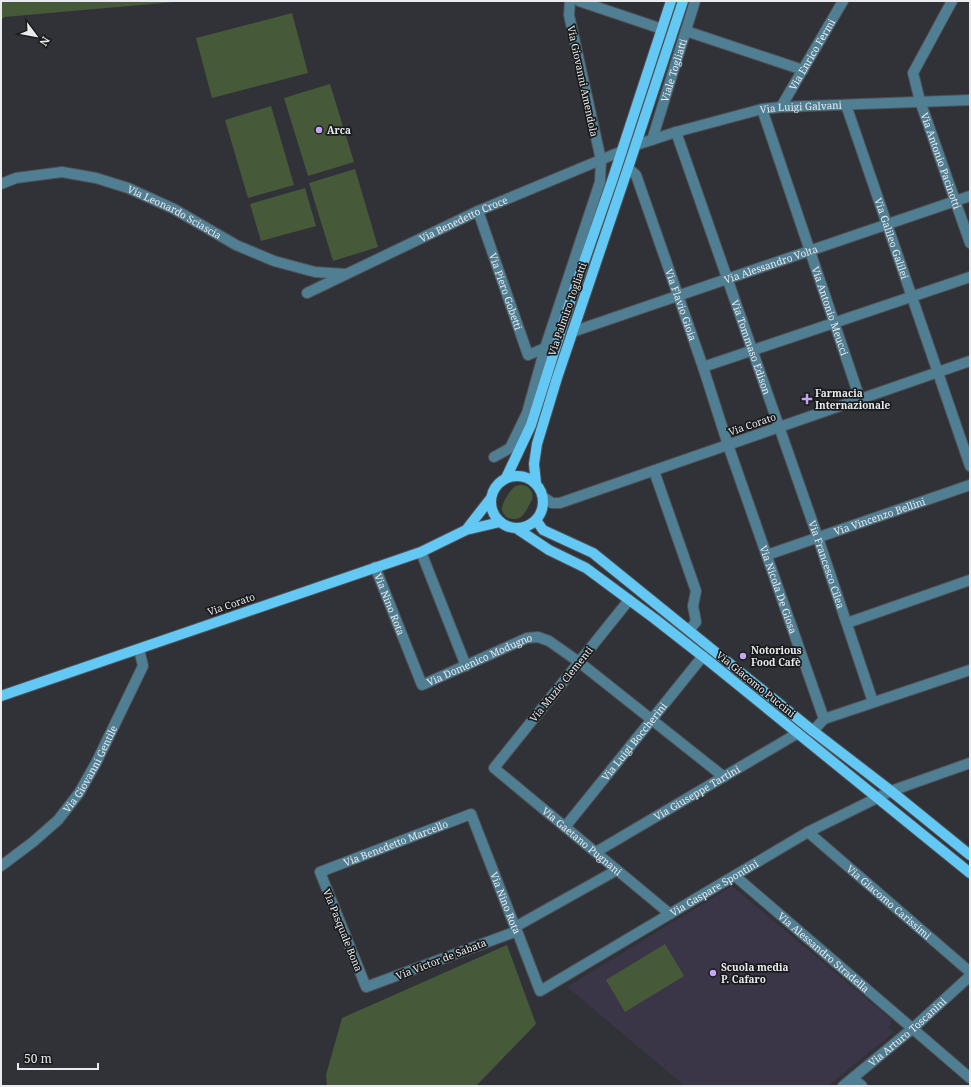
<svg xmlns="http://www.w3.org/2000/svg" width="971" height="1087" font-family="'Noto Serif',serif">
<rect width="100%" height="100%" fill="#303237"/>
<!-- education -->
<path fill="#3b3647" d="M732,886L892,1020L890,1022L891,1024L888,1027L894,1032L828,1086H685L567,987Z"/>
<!-- green -->
<path fill="#465a3a" d="M1,1H186L4,17L1,20Z
M292,13L308,73L212,98L196,38Z
M330,84L354,162L308,176L284,98Z
M271,106L294,185L248,198L225,120Z
M355,169L378,247L333,261L309,183Z
M305,188L316,226L261,241L250,204Z
M522,485C530,486 534,493 532,500C529,505 526,512 522,516C515,522 504,519 502,510C501,504 511,488 516,486C518,485 520,485 522,485Z
M665,944L684,976L625,1012L606,980Z
M507,945L536,1024L476,1086H327L326,1075L342,1018Z"/>
<g fill="none" stroke-linecap="round" stroke-linejoin="round">
<!-- minor casing -->
<g stroke="#4e5054" stroke-width="12">
<g id="minor">
<path d="M579,1L662,29"/>
<path id="s1" d="M952,1L913,73L920,101L970,243"/>
<path d="M686,31L803,70"/>
<path id="s2" d="M846,105L970,466"/>
<path id="s3" d="M781,107L843,1"/>
<path id="s4" d="M762,109L860,399"/>
<path id="s5" d="M676,132L818,538L873,702"/>
<path id="s6" d="M652,140L695,1"/>
<path id="s7" d="M636,145L676,132L762,109L781,107L970,100"/>
<path id="s8" d="M628,168L636,175L703,367L728,445L824,719"/>
<path id="s9" d="M1,184L16,178L62,172L96,178L128,188L174,209L236,245L274,261L315,272L345,274"/>
<path id="s10" d="M478,211L528,355L545,348"/>
<path id="s11" d="M307,293L478,211L622,151"/>
<path id="s12" d="M572,332L970,196"/>
<path d="M703,367L970,277"/>
<path d="M494,457L510,448L527,413L545,348L600,182L601,160L569,15L570,1"/>
<path d="M654,471L696,591L693,606L696,622L689,630"/>
<path d="M543,497L552,503H560L970,361"/>
<path d="M421,552L466,666"/>
<path id="s13" d="M767,555L970,485"/>
<path id="s14" d="M375,567L422,685L527,638L538,637L549,641L579,662L724,777"/>
<path id="s15" d="M629,600L494,768L670,914"/>
<path d="M847,623L970,580"/>
<path d="M813,731L824,719L970,670"/>
<path id="s16" d="M565,827L703,656"/>
<path id="s17" d="M808,832L970,972"/>
<path id="s18" d="M596,852L798,733"/>
<path id="s19" d="M1,866L33,842L58,820L79,793L96,763L143,666L139,649"/>
<path id="s20" d="M735,876L970,1078"/>
<path d="M515,927L617,870"/>
<path id="s21" d="M517,931L366,987L320,872L471,814L515,927L517,931L540,991L808,832L891,791L970,763"/>
<path d="M853,1078L862,1086"/>
<path id="s22" d="M843,1086L912,1029L970,976"/>
</g>
</g>
<!-- major casing -->
<g stroke="#4e5054" stroke-width="12">
<path id="major" d="M491 502a26 26 0 1 1 52 0a26 26 0 1 1-52 0Z
M506,478L531,425L570,302L613,178L671,1
M536,483L534,464L537,444L557,378L628,168L683,1
M536,520L543,530L593,553L813,731L891,791L970,855
M516,528L549,550L586,568L655,619L710,662L970,873
M466,530L491,498
M1,696L421,552L466,530L500,522"/>
</g>
<!-- minor -->
<use href="#minor" stroke="#507e93" stroke-width="10"/>
<!-- major -->
<use href="#major" stroke="#64c8f5" stroke-width="10"/>
</g>
<!-- markers -->
<g fill="#c5a7f1" stroke="#191a1c" stroke-width="1.5">
<circle cx="319" cy="130" r="4"/>
<path d="M805 393h4v4h4v4h-4v4h-4v-4h-4v-4h4z"/>
<circle cx="743" cy="656" r="4"/>
<circle cx="713" cy="973" r="4"/>
</g>
<g text-anchor="middle" dominant-baseline="central" stroke-width="3.5" stroke-linejoin="round" paint-order="stroke">
<!-- street labels -->
<g font-size="10" fill="#eaebee" stroke="#191a1c">
<text stroke="none"><textPath href="#s3" startOffset="61">Via Enrico Fermi</textPath></text>
<text stroke="none"><textPath href="#s6" startOffset="73">Viale Togliatti</textPath></text>
<text transform="translate(583 81) rotate(78)">Via Giovanni Amendola</text>
<text stroke="none"><textPath href="#s7" startOffset="170">Via Luigi Galvani</textPath></text>
<text stroke="none"><textPath href="#s1" startOffset="174">Via Antonio Pacinotti</textPath></text>
<text stroke="none"><textPath href="#s9" startOffset="183">Via Leonardo Sciascia</textPath></text>
<text stroke="none"><textPath href="#s11" startOffset="173">Via Benedetto Croce</textPath></text>
<text stroke="none"><textPath href="#s2" startOffset="141">Via Galileo Galilei</textPath></text>
<text stroke="none"><textPath href="#s12" startOffset="210">Via Alessandro Volta</textPath></text>
<text stroke="none"><textPath href="#s10" startOffset="85">Via Piero Gobetti</textPath></text>
<text stroke="none"><textPath href="#s8" startOffset="148">Via Flavio Gioia</textPath></text>
<text transform="translate(567 309) rotate(-71)">Via Palmiro Togliatti</text>
<text stroke="none"><textPath href="#s4" startOffset="213">Via Antonio Meucci</textPath></text>
<text stroke="none"><textPath href="#s5" startOffset="228">Via Tommaso Edison</textPath></text>
<text transform="translate(752 424) rotate(-19)">Via Corato</text>
<text stroke="none"><textPath href="#s13" startOffset="119">Via Vincenzo Bellini</textPath></text>
<text stroke="none"><textPath href="#s5" startOffset="458">Via Francesco Cilea</textPath></text>
<text stroke="none"><textPath href="#s8" startOffset="449">Via Nicola De Giosa</textPath></text>
<text transform="translate(231 604) rotate(-19)">Via Corato</text>
<text stroke="none"><textPath href="#s14" startOffset="40">Via Nino Rota</textPath></text>
<text stroke="none"><textPath href="#s14" startOffset="190">Via Domenico Modugno</textPath></text>
<text transform="translate(561 684) rotate(-51)">Via Muzio Clementi</text>
<text transform="translate(756 684) rotate(39)">Via Giacomo Puccini</text>
<text stroke="none"><textPath href="#s16" startOffset="110">Via Luigi Boccherini</textPath></text>
<text stroke="none"><textPath href="#s19" startOffset="134">Via Giovanni Gentile</textPath></text>
<text stroke="none"><textPath href="#s18" startOffset="117">Via Giuseppe Tartini</textPath></text>
<text stroke="none"><textPath href="#s15" startOffset="330">Via Gaetano Pugnani</textPath></text>
<text stroke="none"><textPath href="#s21" startOffset="366">Via Benedetto Marcello</textPath></text>
<text stroke="none"><textPath href="#s21" startOffset="839">Via Gaspare Spontini</textPath></text>
<text stroke="none"><textPath href="#s21" startOffset="542">Via Nino Rota</textPath></text>
<text stroke="none"><textPath href="#s17" startOffset="107">Via Giacomo Carissimi</textPath></text>
<text transform="translate(343 930) rotate(68)">Via Pasquale Bona</text>
<text stroke="none"><textPath href="#s20" startOffset="117">Via Alessandro Stradella</textPath></text>
<text transform="translate(441 959) rotate(-21)">Via Victor de Sabata</text>
<text stroke="none"><textPath href="#s22" startOffset="84">Via Arturo Toscanini</textPath></text>
</g>
<!-- poi labels -->
<g font-size="10" font-weight="bold" fill="#eaebee" stroke="#191a1c" text-anchor="start">
<text x="327" y="130">Arca</text>
<text x="815" y="393">Farmacia<tspan x="815" dy="12">Internazionale</tspan></text>
<text x="751" y="650">Notorious<tspan x="751" dy="12">Food Cafè</tspan></text>
<text x="721" y="967">Scuola media<tspan x="721" dy="12">P. Cafaro</tspan></text>
</g>
</g>
<!-- border -->
<rect width="971" height="1087" fill="none" stroke="#eaebee" stroke-width="4"/>
<!-- north arrow -->
<g transform="translate(36 36) rotate(122)" stroke="#191a1c" stroke-width="3" paint-order="stroke">
<path d="M0-3L7 15L0 10L-7 15Z" fill="#eaebee"/>
<text y="-6" font-size="11" font-weight="bold" text-anchor="middle" fill="#eaebee">N</text>
</g>
<!-- scale -->
<path d="M18 1063v6h80v-6" fill="none" stroke="#eaebee" stroke-width="2"/>
<text x="24" y="1063" font-size="12" fill="#eaebee" stroke="#191a1c" stroke-width="3" paint-order="stroke">50 m</text>
</svg>
